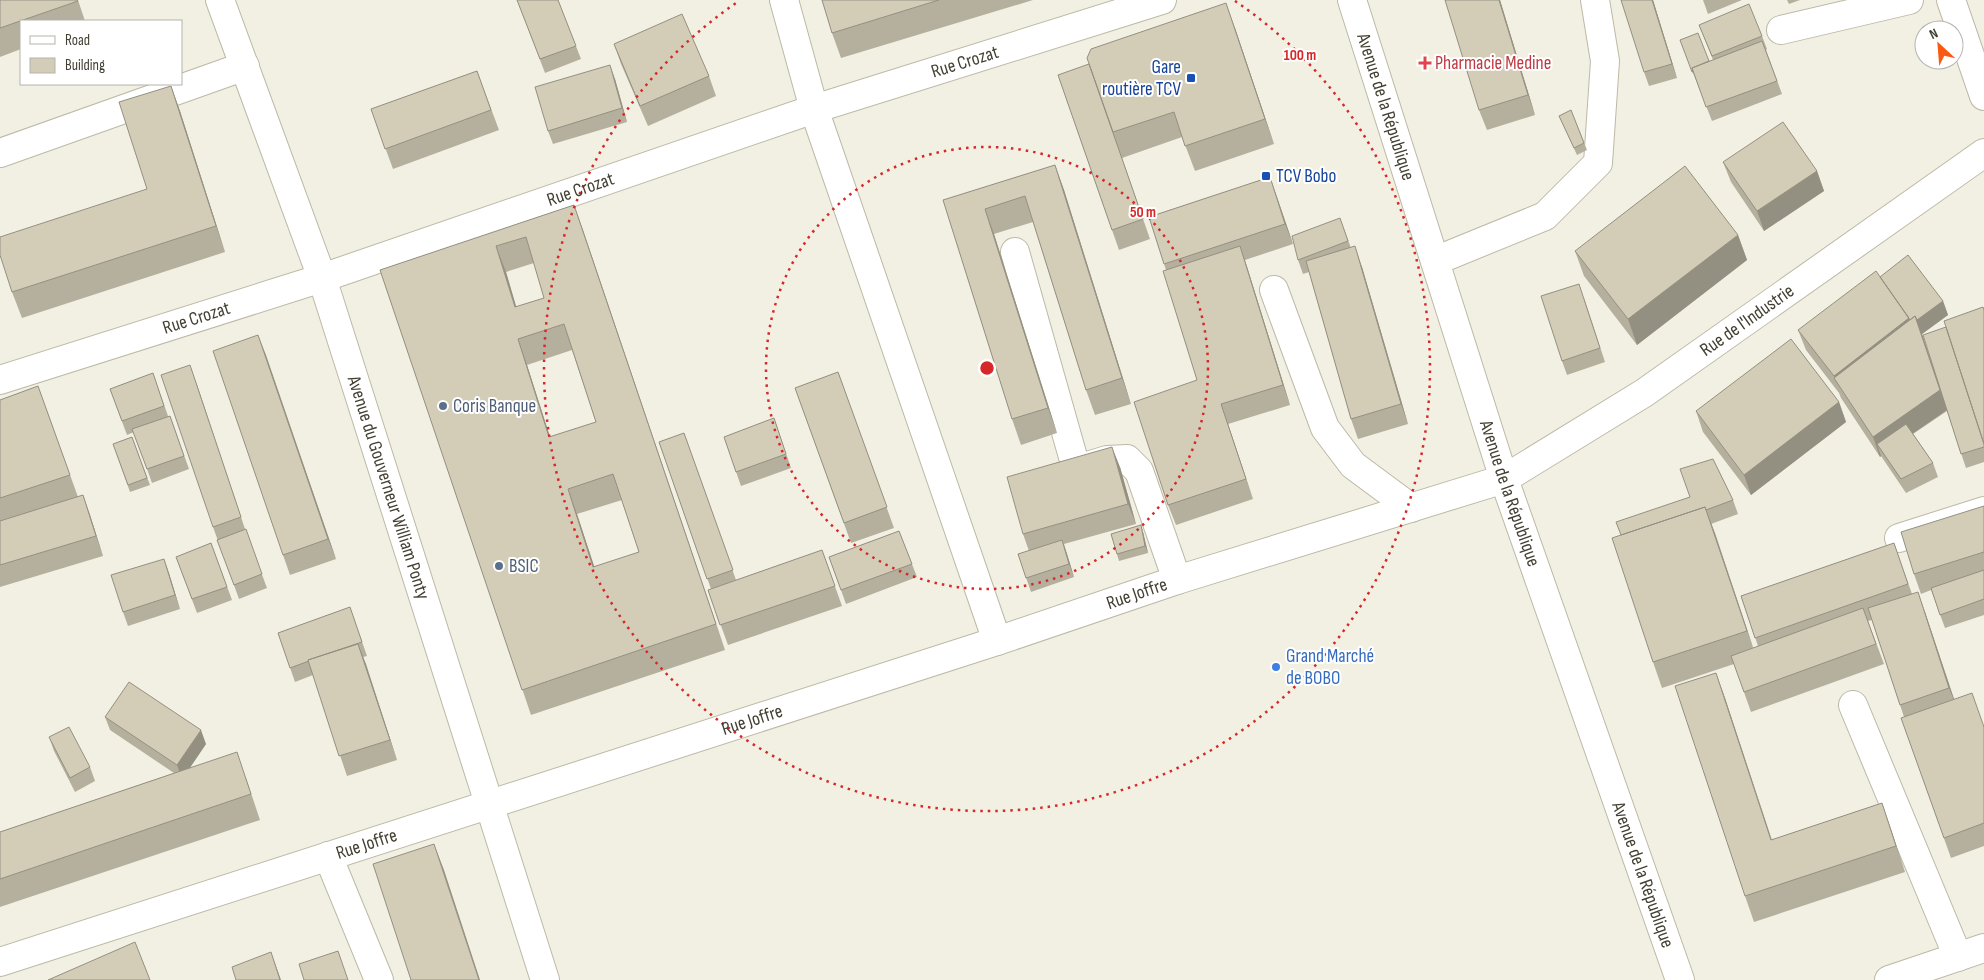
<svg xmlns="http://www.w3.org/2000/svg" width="1984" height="980" font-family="'Sofia Sans Condensed',sans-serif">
<rect width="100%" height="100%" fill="#f2f0e3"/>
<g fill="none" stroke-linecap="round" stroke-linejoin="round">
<!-- minor casing -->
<g stroke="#bdb9a6" stroke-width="30">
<g id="minor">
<path id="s1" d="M220,0L322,278L545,980"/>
<path d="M784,0L814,109L997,641"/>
<path id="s2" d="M1352,0L1504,479L1680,980"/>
<path d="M1951,0L1984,96"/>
<path d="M1781,30L1909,0"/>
<path d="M0,153L245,66"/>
<path d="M1015,252L1075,464L1084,467L1107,460L1127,459L1139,471L1177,580"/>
<path d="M1435,261L1545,216L1598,163L1605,61L1595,0"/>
<path d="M1274,290L1325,428L1353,465L1411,508"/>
<path id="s3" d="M0,380L322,278L814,109L1162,0"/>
<path d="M1899,538L1984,511"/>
<path d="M1853,705L1958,957"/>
<path d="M328,856L379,980"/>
<path id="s4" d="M0,962L997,641L1177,580L1504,479L1644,393L1984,153"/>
<path d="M1889,980L1984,948"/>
</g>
</g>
<!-- minor -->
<use href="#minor" stroke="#fff" stroke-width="28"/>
</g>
<!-- wall -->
<path fill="#b5b09e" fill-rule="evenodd" d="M0,0H78L85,21H21V49L0,57Z
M517,0H558L581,59L545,73Z
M822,0H1033L841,58L832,33Z
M1500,0L1535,115L1487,130L1479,110Z
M1653,0L1677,78L1649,86L1644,72Z
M1703,0H1742L1708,14Z
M1787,0H1800L1789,4Z
M1699,25L1762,36L1767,49L1766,50L1782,94L1712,121L1680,40L1709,61L1713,60Z
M1235,28L1274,144L1195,171L1182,137L1122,158L1150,239L1119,250L1058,75Z
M614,44L709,76L716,96L648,126L621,64Z
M477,71L499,130L393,169L371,109Z
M615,79L627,122L553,144L548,131Z
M171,86L180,111L225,252L22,318L12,292L147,189Z
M1571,110L1587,150L1577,155L1559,116Z
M1723,162L1817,171L1824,191L1764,231L1731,182Z
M1055,165L1064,190L1131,404L1095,415L1086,390L1033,222L994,234L1057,433L1021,445L1012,419L943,200Z
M1270,177L1293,244L1245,260L1290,405L1228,424L1253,499L1176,525L1168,505L1197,380L1166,270L1149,217Z
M574,205L725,650L531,715L380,270ZM534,263L544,298L516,307L506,272ZM572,350L596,422L550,437L527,365ZM622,500L639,552L594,567L577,514Z
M1340,218L1351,248L1362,267L1408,424L1358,439L1351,419L1309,272L1303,274L1298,260Z
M1738,235L1747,260L1637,345L1584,276L1575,251Z
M1880,277L1943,301L1948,315L1922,334L1932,364L1946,327L1984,310V462L1966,468L1947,411L1913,434L1933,463L1938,477L1906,493L1881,456L1880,457L1841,398L1839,393L1806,350L1798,330Z
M1584,298L1605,362L1567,375L1562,361Z
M258,335L336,559L290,575L283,555Z
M838,372L894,528L851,543L795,388Z
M153,373L168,416H170L189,469L152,483L134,432L127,435L110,389Z
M197,385L245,529L267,588L239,599L213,527Z
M38,386L78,497L83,495L90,515L103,556L0,587V400Z
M1839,402L1846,422L1751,495L1703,432L1696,411Z
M774,418L791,468L741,486L724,437Z
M684,433L736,580L822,550L842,606L728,645L708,590L711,589L659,442Z
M132,437L150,485L130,492L113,444Z
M1120,467L1136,524L1064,544L1074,577L1031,592L1018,554L1029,551L1023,534Z
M1690,497L1733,500L1738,514L1711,524L1753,648L1758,646L1741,596L1894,543L1912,594L1925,612L1954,699L1984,727V846L1951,858L1901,718L1904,717L1872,620L1868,621L1884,664L1751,712L1734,664L1662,688L1653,662L1621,535Z
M1984,506V615L1945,628L1931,590L1921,594L1914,574Z
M899,531L917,577L846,604L829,557Z
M1143,532L1148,553L1119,561L1111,534Z
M211,543L232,600L197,613L176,557Z
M164,559L180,609L128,626L123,612Z
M350,607L367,656L363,657L397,760L347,776L313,675L295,682L278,633Z
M1716,673L1725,698L1772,840L1882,803L1905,872L1754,922L1745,896Z
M105,717L206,744L190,768L246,778L260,820L0,907V832L174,773L110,730Z
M49,737L90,767L95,781L75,792L54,751Z"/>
<!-- shaded-wall -->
<path fill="#949081" d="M1499,0H1500L1535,115L1528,95Z
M1652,0H1653L1677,78L1672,64Z
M1226,3L1235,28L1274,144L1265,119Z
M610,65L615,79L627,122L622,108Z
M171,86L180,111L225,252L216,226Z
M1055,165L1064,190L1131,404L1122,378Z
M1817,171L1824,191L1764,231L1757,211Z
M1270,177L1277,197L1293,244L1285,224Z
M574,205L583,230L725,650L716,624Z
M985,209L994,234L1057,433L1048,408Z
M1738,235L1747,260L1637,345L1628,319Z
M496,246L506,272L524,333L515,307Z
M1240,246L1247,267L1290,405L1283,385Z
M1355,246L1362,267L1408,424L1401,404Z
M1943,301L1948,315L1922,334L1947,410L1883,454L1877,444L1881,456L1880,457L1873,437L1913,323Z
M1909,318L1916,338L1837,383L1834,376Z
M258,335L266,355L336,559L328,539Z
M518,339L527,365L558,462L549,437Z
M190,365L197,385L248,538L241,517Z
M1839,402L1846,422L1751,495L1744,475Z
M1221,404L1228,424L1253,499L1246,479Z
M1112,447L1120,467L1136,524L1128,504Z
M568,489L577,514L603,593L593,567Z
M83,495L90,515L103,556L96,536Z
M1705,507L1715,533L1756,656L1747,631Z
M1141,525L1143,532L1148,553L1145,546Z
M1062,540L1067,554L1074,577L1069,564Z
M164,559L169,573L180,609L175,595Z
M1918,592L1925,612L1957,708L1949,688Z
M358,644L366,664L397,760L390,740Z
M1716,673L1725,698L1780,866L1771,840Z
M201,730L206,744L182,779L177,765Z
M1882,803L1891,829L1905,872L1896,846Z
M434,844L444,870L480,980H479Z
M271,952L281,980H280Z"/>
<!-- building -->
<path fill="#d3cdb8" stroke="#949081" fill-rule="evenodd" d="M0,0H77L78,1L0,28Z
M517,0H558L576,46L540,59Z
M822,0H939L832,33Z
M1445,0H1499L1528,95L1479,110Z
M1621,0H1652L1672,64L1644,72Z
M1226,3L1265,119L1185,146L1174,112L1113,132L1087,58L1091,49Z
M1749,4L1762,36L1712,56L1699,25Z
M682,14L709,76L640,106L614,44Z
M1698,33L1709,61L1692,68L1693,72H1692L1680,40Z
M1762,41L1777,81L1706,107L1692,68Z
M1089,64L1143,219L1112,230L1058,75Z
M610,65L622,108L548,131L535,87Z
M477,71L491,110L385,149L371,109Z
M171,86L216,226L12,292L0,255V237L147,189L119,102Z
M1571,110L1584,143L1574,148L1559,116Z
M1783,122L1817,171L1757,211L1723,162Z
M1055,165L1122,378L1086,390L1025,196L985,209L1048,408L1012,419L943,200Z
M1685,166L1738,235L1628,319L1575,251Z
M1270,177L1285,224L1164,264L1149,217Z
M574,205L716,624L522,690L380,270ZM526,237L544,298L515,307L496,246ZM564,324L596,422L549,437L518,339ZM613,474L639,552L593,567L568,489Z
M1340,218L1348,241L1298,260L1292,236Z
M1240,246L1283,385L1221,404L1246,479L1168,505L1134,402L1197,380L1163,271Z
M1355,246L1401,404L1351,419L1306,261Z
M1908,255L1943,301L1917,320L1915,316L1910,320L1880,277Z
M1876,271L1909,318L1834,376L1798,330Z
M1579,284L1600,348L1562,361L1541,296Z
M1983,307L1984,310V444L1944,321Z
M1915,316L1940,390L1873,437L1834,378Z
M1946,327L1984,444V447L1961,454L1923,335Z
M258,335L328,539L283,555L213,351Z
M1791,339L1839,402L1744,475L1696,411Z
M190,365L241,517L213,527L161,375Z
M838,372L887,507L844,523L795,388Z
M153,373L164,406L122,421L110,389Z
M38,386L70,475L0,498V400Z
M170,416L184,456L147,469L132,429Z
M774,418L786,454L736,472L724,437Z
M1906,424L1933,463L1901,479L1877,444Z
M684,433L733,570L707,579L659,442Z
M132,437L147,478L128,485L113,444Z
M1112,447L1128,504L1023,534L1007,477Z
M1713,459L1733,500L1706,510L1705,507L1621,535L1616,522L1690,497L1680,469Z
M83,495L96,536L0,565V521Z
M1984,506V552L1914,574L1901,532Z
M1705,507L1747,631L1653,662L1612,538Z
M1141,525L1145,546L1117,554L1111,534Z
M246,529L262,574L234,585L217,540Z
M899,531L912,564L841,590L829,557Z
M1062,540L1069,564L1026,578L1018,554Z
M211,543L227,587L192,599L176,557Z
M1894,543L1908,584L1755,638L1741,596Z
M822,550L835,586L720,625L708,590Z
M164,559L175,595L123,612L111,575Z
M1984,570V599L1940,615L1931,588Z
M1918,592L1949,688L1900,705L1868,608Z
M350,607L362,642L308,660L309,661L290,668L278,633Z
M1863,608L1876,644L1744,692L1731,656Z
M358,644L390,740L339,756L308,660Z
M1716,673L1771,840L1882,803L1896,846L1745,896L1675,686Z
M129,682L201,730L177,765L105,717Z
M1972,693L1984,727V823L1944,838L1901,718Z
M69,727L90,767L70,778L49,737Z
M237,752L251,794L0,879V832Z
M434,844L479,980H411L373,864Z
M135,942L150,980H48Z
M338,951L348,980H304L299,964Z
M271,952L280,980H236L232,967Z"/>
<!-- distance rings -->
<g fill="none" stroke="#d62828" stroke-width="2.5" stroke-dasharray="2.5 5">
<circle cx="987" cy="368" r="221"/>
<path d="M1235 1A443 443 0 1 1 739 1"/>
</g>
<!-- markers -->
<path fill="#e0444e" stroke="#fff" stroke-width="2" d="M1422.5 55.5h5v5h5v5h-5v5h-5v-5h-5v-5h5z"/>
<g fill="#1a4fb4" stroke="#fff" stroke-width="2">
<rect x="1186" y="73" width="10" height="10" rx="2.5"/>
<rect x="1261" y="171" width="10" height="10" rx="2.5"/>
</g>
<g fill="#5c6f8a" stroke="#fff" stroke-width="2">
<circle cx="443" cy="406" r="5"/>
<circle cx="499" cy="566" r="5"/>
</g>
<circle fill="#3f7fe0" stroke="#fff" stroke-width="2" cx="1276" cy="667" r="5"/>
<g text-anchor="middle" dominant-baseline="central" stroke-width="4" stroke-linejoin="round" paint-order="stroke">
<!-- street labels -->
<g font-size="19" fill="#434033" stroke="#fff">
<text stroke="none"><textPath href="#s3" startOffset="1016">Rue Crozat</textPath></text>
<text stroke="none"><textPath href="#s2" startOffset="112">Avenue de la République</textPath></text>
<text stroke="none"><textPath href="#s3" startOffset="611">Rue Crozat</textPath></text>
<text stroke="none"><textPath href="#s3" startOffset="206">Rue Crozat</textPath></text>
<text stroke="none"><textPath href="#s4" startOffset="1870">Rue de l'Industrie</textPath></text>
<text stroke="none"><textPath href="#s1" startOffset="516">Avenue du Gouverneur William Ponty</textPath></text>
<text stroke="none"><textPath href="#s2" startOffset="518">Avenue de la République</textPath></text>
<text stroke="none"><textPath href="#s4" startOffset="1195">Rue Joffre</textPath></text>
<text stroke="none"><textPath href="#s4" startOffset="790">Rue Joffre</textPath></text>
<text stroke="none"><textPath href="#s4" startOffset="385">Rue Joffre</textPath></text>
<text stroke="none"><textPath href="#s2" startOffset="922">Avenue de la République</textPath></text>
</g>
<!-- health labels -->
<g font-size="19" fill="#be3a42" stroke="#fff" text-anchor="start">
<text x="1435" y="63">Pharmacie Medine</text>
</g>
<!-- transit labels -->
<g font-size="19" fill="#164399" stroke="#fff" text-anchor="end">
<text x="1181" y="67">Gare<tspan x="1181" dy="22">routière TCV</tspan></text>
<text x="1276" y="176" text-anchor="start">TCV Bobo</text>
</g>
<!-- service labels -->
<g font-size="19" fill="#4e5e75" stroke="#fff" text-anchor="start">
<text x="453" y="406">Coris Banque</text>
<text x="509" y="566">BSIC</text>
</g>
<!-- shop labels -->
<g font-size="19" fill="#366cbe" stroke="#fff" text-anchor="start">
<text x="1286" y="656">Grand Marché<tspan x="1286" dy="22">de BOBO</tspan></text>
</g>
</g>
<circle cx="987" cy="368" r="8" fill="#d62828" stroke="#fff" stroke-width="2.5"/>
<g font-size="15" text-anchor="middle" font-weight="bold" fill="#d62828" stroke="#fff" stroke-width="4" stroke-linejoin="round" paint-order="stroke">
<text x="1300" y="60">100 m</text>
<text x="1143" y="217">50 m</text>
</g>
<!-- legend -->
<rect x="20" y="20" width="162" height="65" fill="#ffffff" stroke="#b4b3ad"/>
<rect x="30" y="36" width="25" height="8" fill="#ffffff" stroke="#b4b3ad"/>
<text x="65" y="45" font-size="15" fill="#434033">Road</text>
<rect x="30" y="58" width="25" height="15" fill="#d3cdb8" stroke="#b4b3ad"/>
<text x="65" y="70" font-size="15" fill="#434033">Building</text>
<!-- north arrow -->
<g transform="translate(1939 45) rotate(334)"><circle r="24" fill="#ffffff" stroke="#b4b3ad"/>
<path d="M0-4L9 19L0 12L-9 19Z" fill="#fc5910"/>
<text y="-8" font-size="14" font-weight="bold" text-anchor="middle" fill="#434033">N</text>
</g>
</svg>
